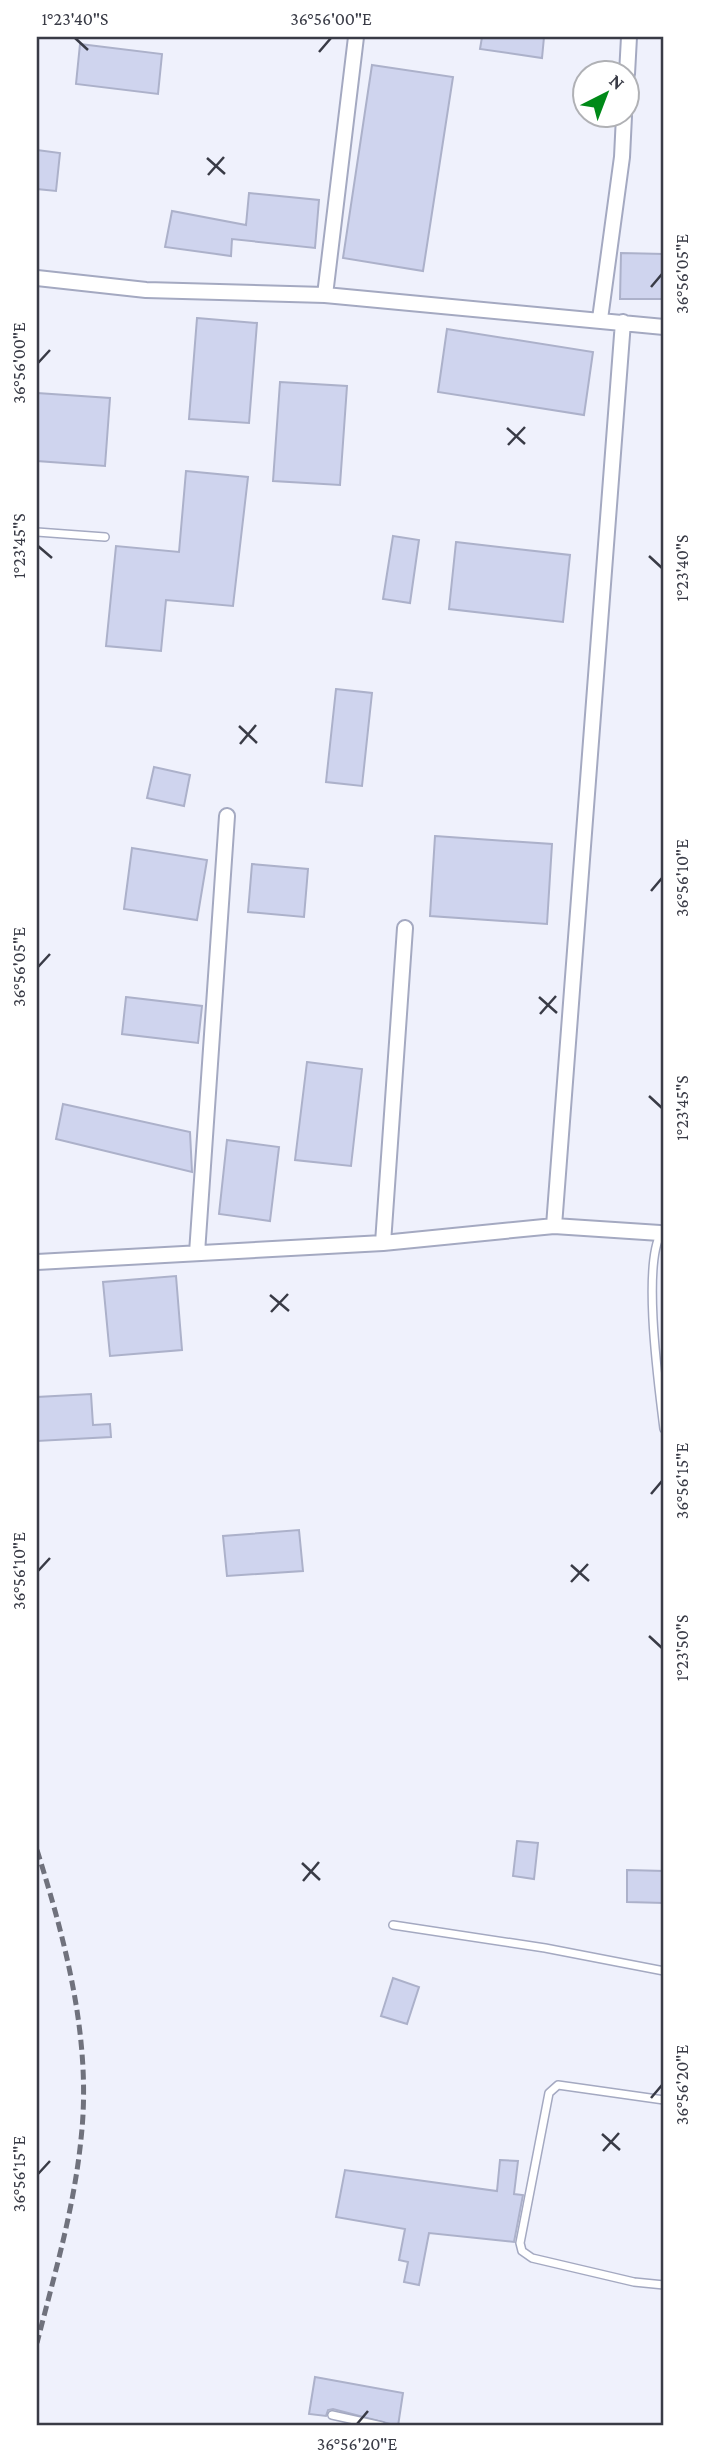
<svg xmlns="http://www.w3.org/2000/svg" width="701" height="2463" font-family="'Crimson Pro',serif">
<rect width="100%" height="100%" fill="#eff1fc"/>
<!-- building -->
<path fill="#cfd4ee" stroke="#acb1ca" stroke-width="2" d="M482,37H544L542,58L480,49Z
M80,44L162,54L158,94L76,84Z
M372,65L453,77L423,271L343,258Z
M37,150L60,153L56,191L37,189Z
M249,193L319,200L315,248L232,239L231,256L165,247L172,211L246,225Z
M621,253L664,254V299H620Z
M197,318L257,323L249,423L189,419Z
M447,329L593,352L584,415L438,392Z
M280,382L347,386L340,485L273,481Z
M37,393L110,398L105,466L37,461Z
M186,471L248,477L233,606L166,600L161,651L106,646L116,546L179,552Z
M393,536L419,540L410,603L383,599Z
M456,542L570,555L563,622L449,609Z
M336,689L372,693L362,786L326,782Z
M154,767L190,775L184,806L147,798Z
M435,836L552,844L547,924L430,916Z
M132,848L207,860L197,920L124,909Z
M252,864L308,869L304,917L248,912Z
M126,997L202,1006L198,1043L122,1034Z
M307,1062L362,1069L351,1166L295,1160Z
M63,1104L190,1132L192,1172L56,1139Z
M227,1140L279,1147L270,1221L219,1214Z
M176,1276L182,1350L110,1356L103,1282Z
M91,1394L93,1425L110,1424L111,1437L37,1441V1397Z
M299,1530L303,1571L227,1576L223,1536Z
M517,1841L538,1843L534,1879L513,1876Z
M627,1870L664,1871V1903L627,1902Z
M393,1978L419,1987L407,2024L381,2016Z
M500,2160L518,2161L514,2194L523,2195L514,2242L429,2233L419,2285L404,2282L408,2262L399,2260L405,2229L336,2217L345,2170L497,2191Z
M315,2377L403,2393L398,2426L333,2409L328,2410L326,2416L309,2414Z"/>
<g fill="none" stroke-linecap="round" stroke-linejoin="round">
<!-- lane casing -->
<g stroke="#a4a9c1" stroke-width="10">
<path id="lane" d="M37,532L105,537
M661,1233C642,1267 659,1387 664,1429
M393,1925L545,1948L664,1971
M664,2100L558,2085L549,2093L520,2243L522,2251L532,2258L634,2282L664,2285
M332,2415L382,2426"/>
</g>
<!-- street casing -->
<g stroke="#a4a9c1" stroke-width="18">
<path id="street" d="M627,74L629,37
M37,278L146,290L325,295L664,327
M325,295L356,37
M600,319L622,157L624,116
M623,322L554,1226L660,1233
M383,1243L405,928
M197,1253L227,816
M37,1262L383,1243L554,1226"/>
</g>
<!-- lane -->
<use href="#lane" stroke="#fff" stroke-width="7"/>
<!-- street -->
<use href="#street" stroke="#fff" stroke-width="14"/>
<!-- rail -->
<path stroke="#70727d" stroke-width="5" stroke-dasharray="10 5" stroke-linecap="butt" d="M37,1850C66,1943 92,2041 81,2139C74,2209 54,2276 37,2343"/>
</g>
<!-- ticks -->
<path fill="none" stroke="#393b46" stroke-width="2.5" d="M75,38L88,50M319,52L331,38M207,158L225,174M208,175L224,157M651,287L662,274M38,363L50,350M507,428L525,444M508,445L525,427M38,546L52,558M649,556L662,568M239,726L257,743M240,744L256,725M651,891L662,878M38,967L50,954M539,997L557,1013M540,1014L556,996M649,1096L662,1108M270,1295L289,1311M271,1312L288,1294M651,1494L662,1481M571,1565L589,1581M38,1571L50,1558M571,1582L588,1564M649,1636L662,1648M302,1863L320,1880M303,1881L319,1862M651,2098L662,2085M602,2134L620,2150M603,2151L619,2133M38,2174L50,2161M357,2424L368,2411"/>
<!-- border -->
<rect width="701" height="2463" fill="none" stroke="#ffffff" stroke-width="77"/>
<!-- north arrow -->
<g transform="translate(606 94) rotate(42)"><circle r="33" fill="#ffffff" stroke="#b0b1b5" stroke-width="2"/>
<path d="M0-5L12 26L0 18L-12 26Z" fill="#008a18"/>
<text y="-10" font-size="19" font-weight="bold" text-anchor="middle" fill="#393b46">N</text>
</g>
<rect x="38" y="38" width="624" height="2386" fill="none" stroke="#393b46" stroke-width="2.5"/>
<g font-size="18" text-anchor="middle" fill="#393b46">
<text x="75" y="25">1°23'40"S</text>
<text x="331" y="25">36°56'00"E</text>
<text transform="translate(682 274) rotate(-90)" y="6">36°56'05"E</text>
<text transform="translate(19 363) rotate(-90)" y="6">36°56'00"E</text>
<text transform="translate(19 546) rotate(-90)" y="6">1°23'45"S</text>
<text transform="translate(682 568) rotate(-90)" y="6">1°23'40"S</text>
<text transform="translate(682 878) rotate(-90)" y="6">36°56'10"E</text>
<text transform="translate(19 967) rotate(-90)" y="6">36°56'05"E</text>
<text transform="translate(682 1108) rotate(-90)" y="6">1°23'45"S</text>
<text transform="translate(682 1481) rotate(-90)" y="6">36°56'15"E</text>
<text transform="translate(19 1571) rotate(-90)" y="6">36°56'10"E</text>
<text transform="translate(682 1648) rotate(-90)" y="6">1°23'50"S</text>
<text transform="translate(682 2085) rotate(-90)" y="6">36°56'20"E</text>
<text transform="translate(19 2174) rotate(-90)" y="6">36°56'15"E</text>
<text x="357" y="2450">36°56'20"E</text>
</g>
</svg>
